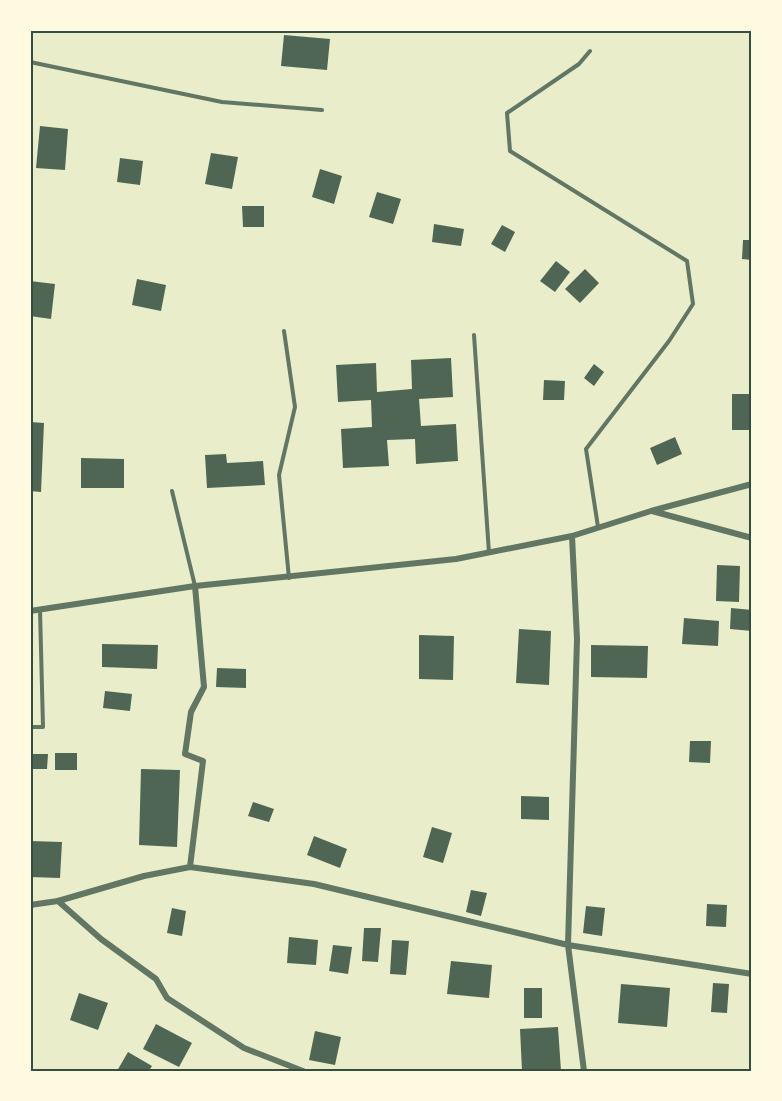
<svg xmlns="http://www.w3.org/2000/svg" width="782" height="1101" font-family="Lora,serif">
<rect width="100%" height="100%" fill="#e9edc9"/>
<!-- building -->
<path fill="#4f6655" d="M284,35L330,39L327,70L281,66Z
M40,126L68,129L65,170L36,168Z
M211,153L238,157L232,189L205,184Z
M120,158L143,161L140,185L117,182Z
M320,169L342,176L334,204L312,197Z
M377,192L401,199L393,224L369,217Z
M242,206H264V227H243Z
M434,224L464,229L461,246L432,242Z
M502,225L515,232L505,252L491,244Z
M743,240H752V260L742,259Z
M556,261L570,272L555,292L540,281Z
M585,269L599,283L580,303L565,289Z
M137,279L166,285L161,311L132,305Z
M30,281L55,284L51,319L30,316Z
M451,358L453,397L419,399L421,426L456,424L458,461L416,464L415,439L387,440L389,466L343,468L341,429L372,427L371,400L338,402L336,365L376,363L377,392L412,389L411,360Z
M594,364L604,372L594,386L584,378Z
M544,380L565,381L564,400H543Z
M732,394H752V430H732Z
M30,422L44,423L41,492L30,491Z
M675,437L682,454L657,465L650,448Z
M226,454L227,463L263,461L265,485L207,488L205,455Z
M81,458L124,459V488H81Z
M717,565L740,566L739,602L716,601Z
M731,608L752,610V631L730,629Z
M684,618L719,621L718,646L682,644Z
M519,629L551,631L549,685L516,683Z
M419,635L454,636L453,680L419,679Z
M102,644L158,645L157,669L102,667Z
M591,645L648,646L647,678L591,677Z
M217,668L246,669V688L216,687Z
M105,691L132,694L130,711L103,708Z
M690,741H711L710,763L689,762Z
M55,753H77V770H55Z
M30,754H48L47,769H30Z
M141,769L180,770L177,847L139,845Z
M521,796L549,797V820L521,819Z
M253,802L274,809L269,822L248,816Z
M432,827L452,833L443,863L423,857Z
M314,836L347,849L340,868L307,855Z
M30,841L62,842L60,878L30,877Z
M471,890L487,893L481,916L466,912Z
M707,904L727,905L726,927L706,926Z
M586,906L605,908L602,936L583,933Z
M172,908L186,911L182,936L167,933Z
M364,928H381L378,962L362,961Z
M289,937L318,940L316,965L287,963Z
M392,940L409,941L406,975L390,974Z
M333,945L352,947L348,974L329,971Z
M451,961L492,965L489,998L447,994Z
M713,983L729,984L727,1013L711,1012Z
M621,984L670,988L667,1027L618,1023Z
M524,988H542V1018H524Z
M79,993L108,1003L98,1030L70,1020Z
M156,1024L192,1043L179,1067L143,1049Z
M558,1027L561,1071H522L520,1029Z
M315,1031L341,1037L335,1065L309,1060Z
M128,1052L152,1066L149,1071H117Z"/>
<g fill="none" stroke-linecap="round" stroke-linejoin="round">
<!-- service -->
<path stroke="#617663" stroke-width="4" d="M590,51L579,64L507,113L510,151L687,261L693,304L669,341L586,449L598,527
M30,62L222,102L322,110
M284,331L295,407L279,475L289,578
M474,335L489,553
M172,491L195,586
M30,727H43L40,610"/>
<!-- minor -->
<path stroke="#617663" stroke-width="6" d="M652,511L752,538
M572,536L577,639L568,945L584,1071
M30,611L195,586L456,559L572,536L651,511L752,484
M190,867L203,761L185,754L191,712L204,687L195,586
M58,901L101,939L156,979L167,998L244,1048L303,1071
M30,905L58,901L144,876L190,867L314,884L568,945L752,974"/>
</g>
<!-- border -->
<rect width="782" height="1101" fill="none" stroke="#fefae0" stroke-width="63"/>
<rect x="32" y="32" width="718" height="1038" fill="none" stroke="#344e41" stroke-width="2"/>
</svg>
